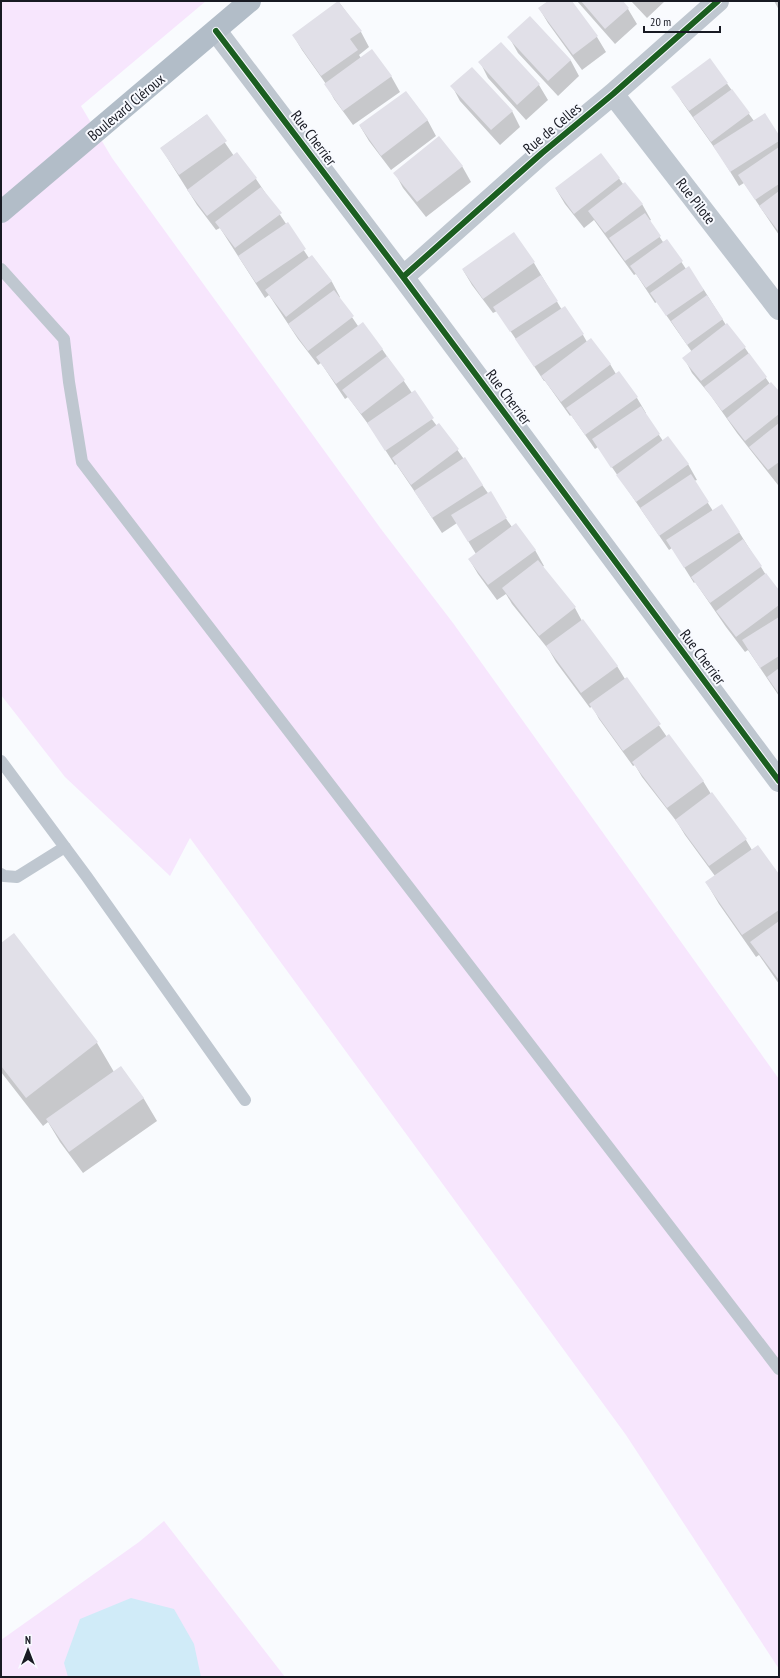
<svg xmlns="http://www.w3.org/2000/svg" width="780" height="1678" font-family="'PT Sans Narrow',sans-serif">
<rect width="100%" height="100%" fill="#f9fbfe"/>
<!-- green -->
<path fill="#f7e6fd" d="M1,1H206L81,106L112,158L381,529L453,623L779,1079V1669L626,1435L190,838L170,876L65,777L1,695Z
M164,1521L285,1677H1V1640L139,1542Z"/>
<!-- water -->
<path fill="#d0ebf8" d="M131,1598L174,1609L194,1644L201,1677H68L64,1663L80,1619Z"/>
<!-- shadow -->
<path fill="#0003" d="M549,1H570L597,37L606,52L582,70L548,23L539,8Z
M577,1H621L628,9L637,24L615,44Z
M631,1H665L647,18Z
M774,1H779V10Z
M339,2L361,32L369,47L359,55L361,58L391,76L400,92L353,125L334,99L326,84L302,50L293,35Z
M530,17L571,61L579,76L558,96L518,53L509,37Z
M710,60L754,121L779,136V235L744,183L739,186L721,157L682,102L673,87Z
M480,62L539,85L548,100L526,120L488,78Z
M452,86L512,111L520,127L500,145L460,101Z
M406,92L428,121L436,136L391,170L369,141L360,126Z
M206,115L234,156L237,154L256,179L309,258L312,256L332,282L340,297L339,298L358,326L382,349L412,393L437,426L439,424L512,527L535,550L544,566L542,567L575,608L582,621L617,666L625,679L626,678L667,737L703,781L711,794L746,840L752,850L779,876V984L759,955L756,957L719,904L706,882L715,876L685,835L677,822L642,777L635,765L633,766L599,719L592,706L590,708L556,662L549,650L512,604L506,594L497,600L478,574L469,559L476,554L457,523L442,533L417,495L396,464L395,465L371,428L348,397L345,399L321,363L318,365L298,339L269,295L265,298L220,228L216,230L197,205L161,148Z
M601,154L623,184L642,204L651,220L649,221L663,242L667,240L686,269L704,290L726,325L745,348L770,384L779,393V484L778,485L737,433L711,396L692,373L684,358L692,352L657,302L655,303L636,274L634,275L594,220L584,228L565,204L556,189Z
M462,166L471,182L426,217L403,188L395,173Z
M513,234L534,263L562,310L583,335L587,342L610,364L616,374L637,398L646,413L645,414L663,441L688,464L697,480L694,481L713,511L739,532L766,575L779,592V696L748,650L745,652L726,627L695,582L694,583L672,548L669,550L598,447L595,449L571,415L570,416L545,381H544L497,311L493,313L472,285L463,270Z
M1,944L97,1043L114,1072L121,1067L144,1099L157,1121L83,1173L60,1142L48,1122L43,1126L1,1072Z"/>
<!-- building -->
<path fill="#e1e0e8" d="M338,1L362,31L350,39L358,50L321,76L292,35Z
M548,1H572L598,36L573,55L538,8Z
M581,1H623L629,8L605,29Z
M530,16L571,60L548,81L507,37Z
M501,42L540,84L517,105L478,62Z
M372,49L392,76L343,111L324,84Z
M710,58L728,83L689,111L671,87Z
M472,67L513,111L491,130L450,86Z
M732,89L750,113L711,142L693,117Z
M406,91L428,120L381,156L359,125Z
M765,113L779,135V141L730,172L713,146Z
M207,114L227,141L179,175L160,148Z
M439,136L463,166L417,202L393,173Z
M779,147V184L755,200L738,175Z
M237,152L257,178L207,216L187,190Z
M601,153L620,178L574,214L555,188Z
M625,182L643,204L605,233L588,211Z
M261,187L282,213L235,248L215,222Z
M779,191V232L759,206Z
M645,213L661,236L625,261L609,238Z
M288,222L306,249L256,283L238,256Z
M514,232L535,262L483,299L462,269Z
M667,239L683,261L646,288L630,266Z
M312,255L332,281L286,317L265,290Z
M689,266L704,290L666,316L650,293Z
M541,275L558,301L510,332L493,307Z
M334,290L354,316L308,351L288,324Z
M707,295L723,319L687,345L671,321Z
M565,306L584,334L534,367L515,339Z
M363,322L383,349L336,384L316,357Z
M727,323L746,347L701,381L682,358Z
M591,338L611,364L561,402L541,376Z
M749,353L767,377L722,411L704,387Z
M387,356L405,380L361,414L342,390Z
M619,371L638,397L585,435L566,408Z
M771,382L779,391V414L745,441L727,418Z
M415,390L434,418L385,451L367,423Z
M641,406L660,434L611,468L592,439Z
M439,423L459,449L411,485L392,458Z
M779,423V462L768,470L749,447Z
M668,436L689,464L636,502L616,475Z
M465,457L483,485L432,518L414,491Z
M691,474L709,502L659,536L640,508Z
M491,491L507,518L468,542L451,515Z
M722,504L740,532L684,568L666,540Z
M516,523L536,550L488,585L468,559Z
M743,539L762,566L710,603L691,577Z
M538,560L576,607L539,636L502,588Z
M766,573L779,590V605L736,637L716,611Z
M779,617V656L760,668L742,640Z
M583,619L618,666L581,693L546,646Z
M779,668V694L767,677Z
M627,677L661,724L623,751L589,704Z
M669,734L704,781L667,808L632,762Z
M712,792L747,839L709,866L675,820Z
M758,845L779,874V910L742,935L705,882Z
M779,921V980L750,942Z
M14,933L98,1042L26,1098L1,1066V943Z
M121,1066L144,1098L69,1152L46,1119Z"/>
<g fill="none" stroke-linecap="round" stroke-linejoin="round">
<!-- lane -->
<path stroke="#bfc7d0" stroke-width="12" d="M1,269L64,339L69,382L82,462L779,1369
M1,761L87,877L245,1100
M1,874L4,876L17,877L65,847"/>
<!-- street -->
<path stroke="#bfc7d0" stroke-width="22" d="M216,31L403,277L779,781
M613,94L779,309
M403,277L542,153L613,94L718,1"/>
<!-- secondary -->
<path stroke="#b2bdc8" stroke-width="22" d="M1,212L250,1"/>
<!-- cycleway casing -->
<g stroke="#f8faff" stroke-width="8">
<path id="cycleway" d="M216,31L403,277L779,781
M403,277L542,153L613,94L718,1"/>
</g>
<!-- cycleway -->
<use href="#cycleway" stroke="#1b5e20" stroke-width="6"/>
</g>
<g text-anchor="middle" dominant-baseline="central" stroke-width="4" stroke-linejoin="round" paint-order="stroke">
<!-- street labels -->
<g font-size="15" fill="#181a23" stroke="#f8faff">
<text transform="translate(126 107) rotate(-40)">Boulevard Cléroux</text>
<text transform="translate(552 128) rotate(-40)">Rue de Celles</text>
<text transform="translate(314 138) rotate(53)">Rue Cherrier</text>
<text transform="translate(696 201) rotate(52)">Rue Pilote</text>
<text transform="translate(509 397) rotate(53)">Rue Cherrier</text>
<text transform="translate(703 657) rotate(53)">Rue Cherrier</text>
</g>
</g>
<!-- border -->
<rect width="780" height="1678" fill="none" stroke="#181a23" stroke-width="4"/>
<!-- north arrow -->
<g transform="translate(28 1650)" stroke="#f8faff" stroke-width="3" paint-order="stroke">
<path d="M0-3L7 15L0 10L-7 15Z" fill="#181a23"/>
<text y="-6" font-size="11" font-weight="bold" text-anchor="middle" fill="#181a23">N</text>
</g>
<!-- scale -->
<path d="M644 26v6h76v-6" fill="none" stroke="#181a23" stroke-width="2"/>
<text x="650" y="26" font-size="12" fill="#181a23" stroke="#f8faff" stroke-width="3" paint-order="stroke">20 m</text>
</svg>
